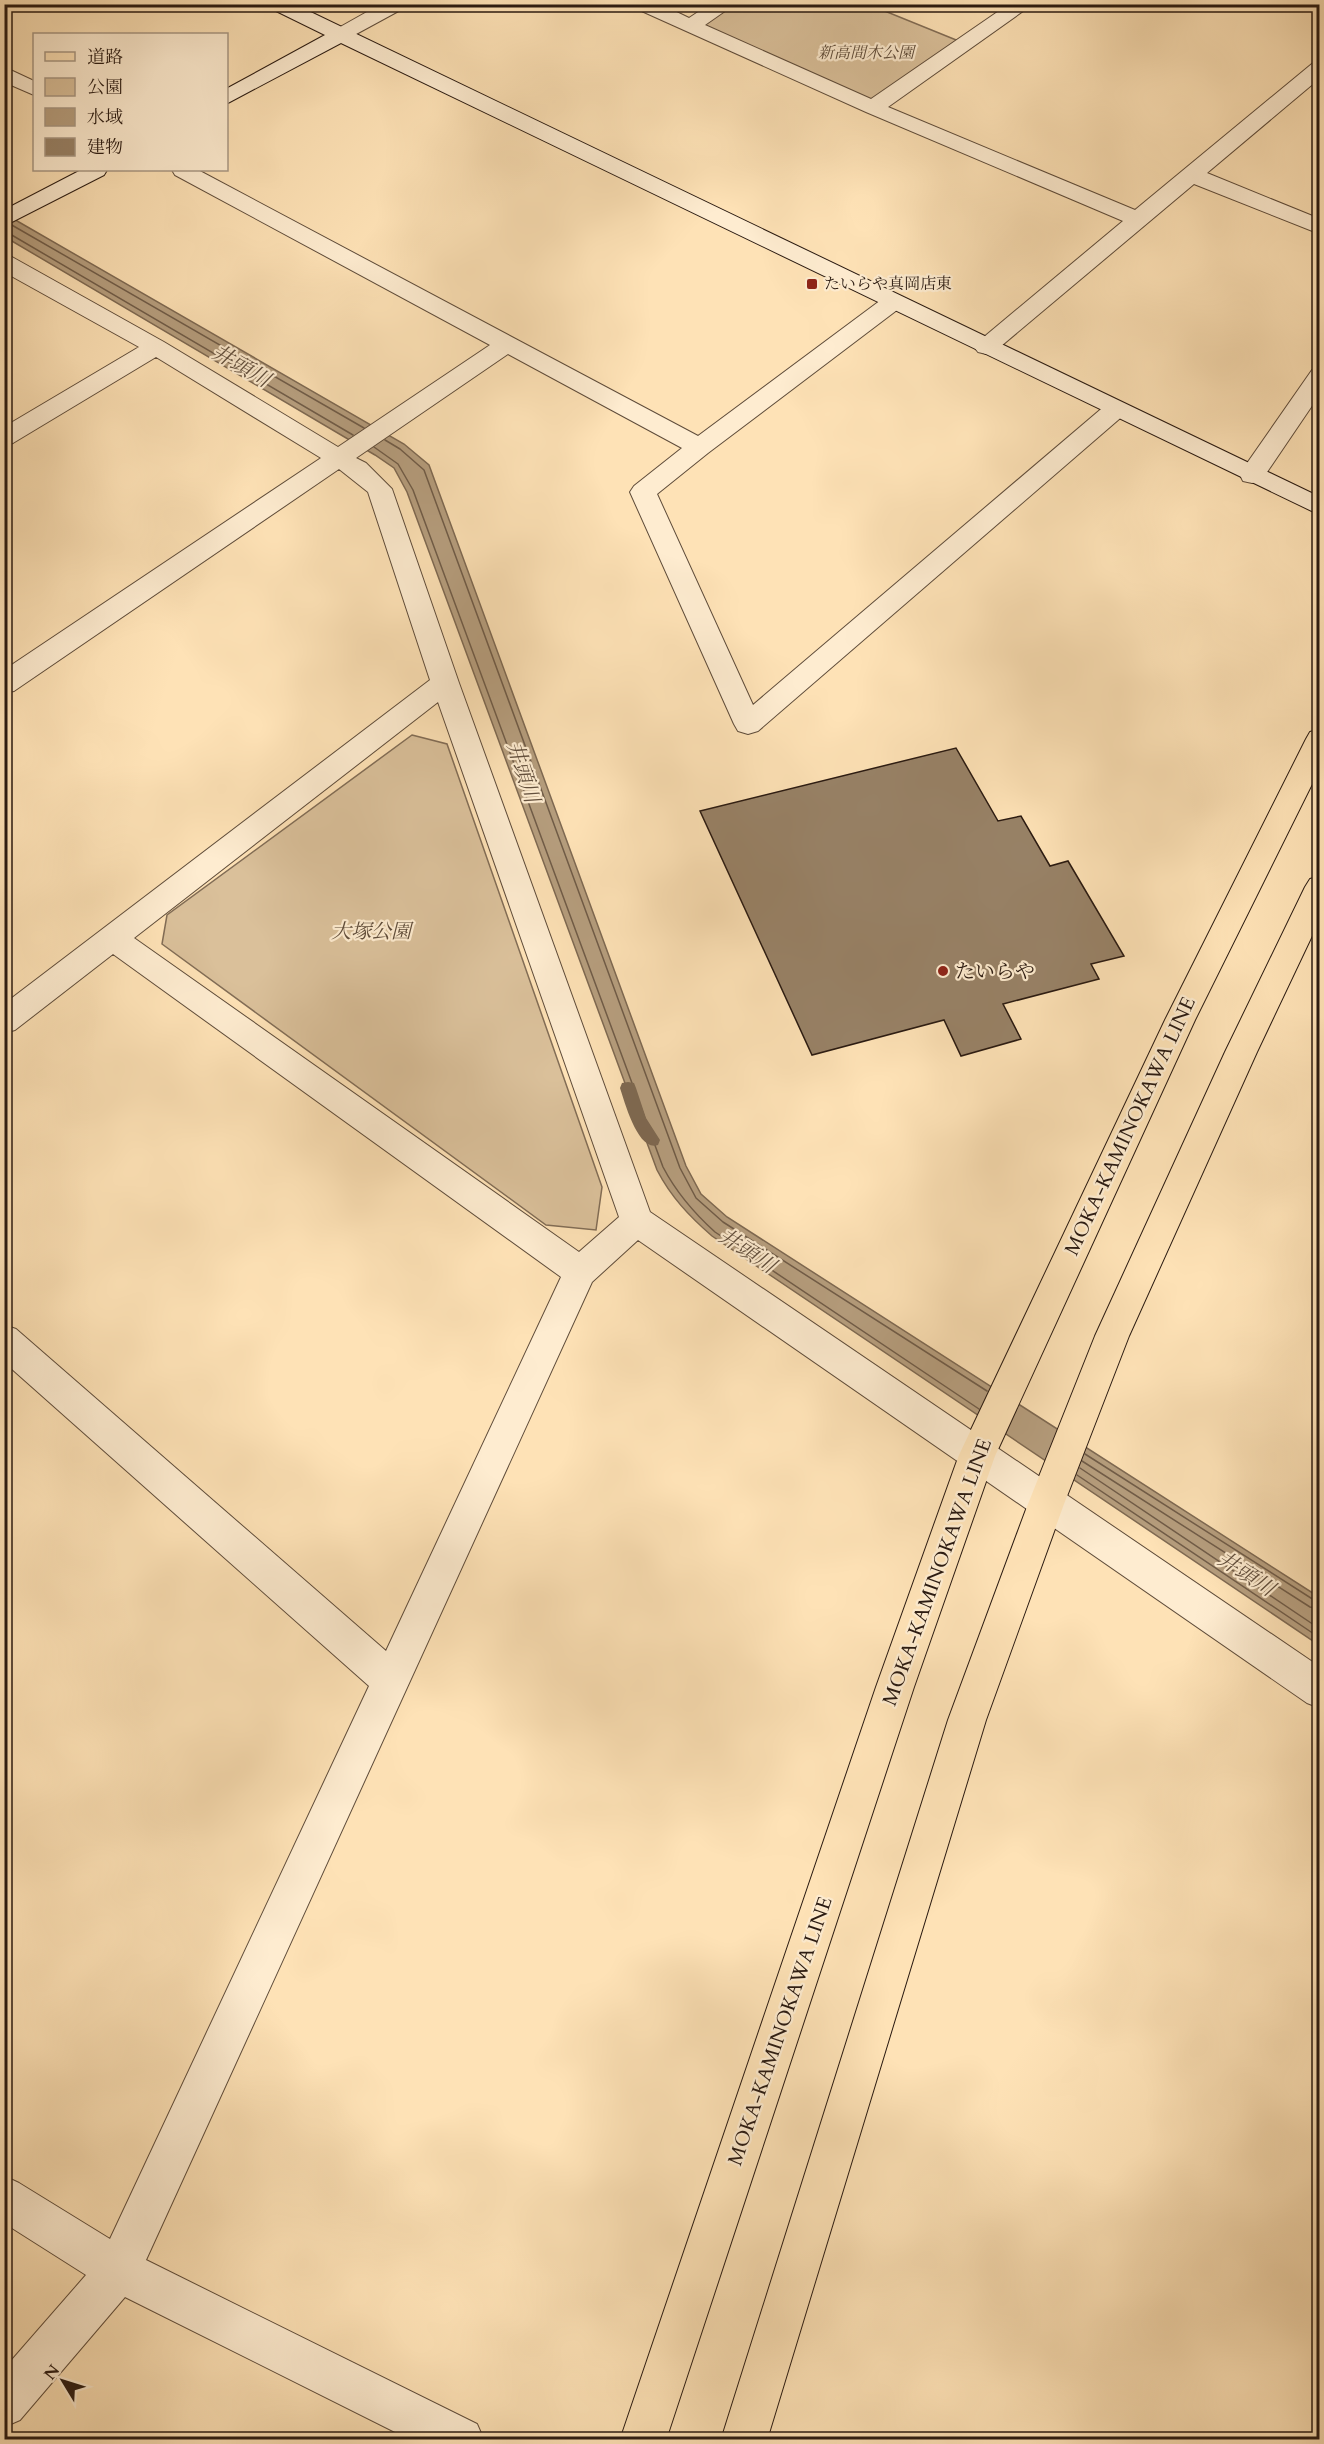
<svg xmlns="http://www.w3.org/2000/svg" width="1324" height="2444" font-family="Cardo,'Noto Serif JP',serif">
<rect width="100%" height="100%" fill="#fee2b6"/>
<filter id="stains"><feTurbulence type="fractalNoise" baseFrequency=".00333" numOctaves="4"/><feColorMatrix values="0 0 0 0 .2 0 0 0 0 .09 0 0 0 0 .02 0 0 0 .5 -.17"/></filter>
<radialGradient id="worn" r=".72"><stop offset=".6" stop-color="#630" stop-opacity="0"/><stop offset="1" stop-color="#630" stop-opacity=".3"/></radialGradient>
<!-- green -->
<path fill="#dac09a" stroke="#826d56" stroke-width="1.5" d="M725,5H870L966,44L873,108L690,26Z
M412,735L447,744L602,1187L596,1230L546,1225L162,944L167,915Z"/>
<!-- water -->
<path fill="#b69e7e" stroke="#7e6952" stroke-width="1.5" d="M5,214L404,444L429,465L686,1166L701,1194L727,1217L1319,1597V1645L712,1236C689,1216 671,1197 657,1170L407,492L394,468L375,455L5,237Z"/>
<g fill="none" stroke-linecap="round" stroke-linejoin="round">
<!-- shore -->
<path stroke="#705c48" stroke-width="1.5" d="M10,224L364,428
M4,233L10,234L353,435
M385,440L400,449L424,470L680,1168L696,1198L723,1222L987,1391
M374,447L398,464L413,490L663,1167C676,1192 694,1213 715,1232L979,1409
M1085,1454L1314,1600L1320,1601
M1082,1461L1310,1607L1320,1609
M1080,1468L1320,1629
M1077,1475L1320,1638"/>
<!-- stream -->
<path fill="#7e6952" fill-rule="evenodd" d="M628,1082L634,1083L636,1088L646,1118L660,1140L658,1145C638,1152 625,1103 620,1088L622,1083Z"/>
</g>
<!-- building -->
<path fill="#988267" stroke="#2a1a11" stroke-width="1.5" d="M956,748L998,821L1021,816L1050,866L1068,861L1124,956L1091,964L1099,979L1003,1004L1021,1039L961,1056L944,1020L812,1055L700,811Z"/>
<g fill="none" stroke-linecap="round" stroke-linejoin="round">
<!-- street casing -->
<g stroke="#5f4c3a" stroke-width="2">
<path id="street" d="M381,4H407L404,8L347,39H333L330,35L333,31Z
M632,4H660L689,18L710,4H735L705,25L871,99L1009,4H1033L888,107L1135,210L1313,63L1320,61V78L1207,173L1320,219V234L1194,184L994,352L986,354L978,352L974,347L978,342L1123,221L866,112L635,8Z
M4,67L34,81V95L4,82Z
M172,170H198L698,436L885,297L893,295L901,297L905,302L901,307L708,453L657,494L753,705L1107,404L1116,401L1125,404L1128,409L1125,414L758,731L748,734L738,731L734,724L630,492L634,486L682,448L508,354L356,458L366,463L392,489L459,683L650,1212L1320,1667V1708L1307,1703L638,1240L592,1282L146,2260L477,2424L484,2440H411L125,2297L20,2420L4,2427V2369L86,2275L4,2223V2176L19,2183L110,2239L369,1686L4,1362V1325L16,1329L386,1651L561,1277L113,954L15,1030L4,1033V1004L430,680L368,492L339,469L14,691L4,693V670L321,458L156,357L13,443L4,446V427L139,347L4,272V255L12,257L164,342L338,447L490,345L175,175ZM438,702L619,1217L579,1252L134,938Z
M1320,368V394L1261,481L1252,483L1243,481L1240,475L1243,469L1312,370Z"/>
</g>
<!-- secondary casing -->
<g stroke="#2a1a11" stroke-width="2">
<path id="secondary" d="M267,4H294L1320,497V515L341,43L226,104V89L325,35L270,8Z
M81,170H107L104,175L4,226V210Z"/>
</g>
<!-- primary casing -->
<g stroke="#2a1a11" stroke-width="2">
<path id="primary" d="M1320,729V768L1195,1020L995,1456L914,1687L666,2440H620L876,1687L959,1455L1165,1020L1306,739L1310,732Z
M1320,876V919L1257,1052L1129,1336L1064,1504L986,1720L767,2440H721L948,1720L1028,1504L1095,1336L1225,1052L1305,887L1310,879Z"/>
</g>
<!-- street -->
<use href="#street" fill="#feecd0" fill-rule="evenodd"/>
<!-- secondary -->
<use href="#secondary" fill="#feecd0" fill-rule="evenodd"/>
<!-- primary -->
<use href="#primary" fill="#fee2b6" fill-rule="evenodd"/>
</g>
<!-- markers -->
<g fill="#8f2418" stroke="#feecd0" stroke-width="2">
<rect x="806" y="278" width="12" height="12" rx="3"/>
<circle cx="943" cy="971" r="6"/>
</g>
<g text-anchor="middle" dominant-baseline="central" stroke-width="4.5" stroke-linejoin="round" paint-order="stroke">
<!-- far-park labels -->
<g font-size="16" font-style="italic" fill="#5f4c3a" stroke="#feecd0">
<text x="866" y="53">新高間木公園</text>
</g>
<!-- far-poi labels -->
<g font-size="16" fill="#2a1a11" stroke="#feecd0" text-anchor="start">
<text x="824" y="284">たいらや真岡店東</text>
</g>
<!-- park labels -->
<g font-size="20" font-style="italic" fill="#5f4c3a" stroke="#feecd0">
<text x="371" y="931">大塚公園</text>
</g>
<!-- poi labels -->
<g font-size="20" fill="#2a1a11" stroke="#feecd0" text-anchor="start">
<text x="955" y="971">たいらや</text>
</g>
<!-- street labels -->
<g font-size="20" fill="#2a1a11" stroke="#feecd0">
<text transform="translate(1130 1126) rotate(-65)">MOKA-KAMINOKAWA LINE</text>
<text transform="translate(937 1572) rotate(-70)">MOKA-KAMINOKAWA LINE</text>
<text transform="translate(780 2031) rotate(-71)">MOKA-KAMINOKAWA LINE</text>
</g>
<!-- water labels -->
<g font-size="21" font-style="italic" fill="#624f3d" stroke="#feecd0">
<text transform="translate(241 366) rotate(30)">井頭川</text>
<text transform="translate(523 772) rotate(72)">井頭川</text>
<text transform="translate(747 1251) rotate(33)">井頭川</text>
<text transform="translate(1246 1574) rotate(33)">井頭川</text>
</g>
</g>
<!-- margin -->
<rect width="1324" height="2444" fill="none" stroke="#fee2b6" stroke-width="24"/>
<rect x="6" y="6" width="1312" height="2432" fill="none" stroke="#2a1a11" stroke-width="3"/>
<rect x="12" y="12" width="1300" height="2420" fill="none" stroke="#2a1a11" stroke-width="1.5"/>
<!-- legend -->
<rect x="33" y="33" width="195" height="138" fill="#feecd0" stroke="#a99884" stroke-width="1.5"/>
<rect x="45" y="52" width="30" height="9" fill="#fee2b6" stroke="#a99884" stroke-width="1.5"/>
<text x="87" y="63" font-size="18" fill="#2a1a11">道路</text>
<rect x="45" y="78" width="30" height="18" fill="#dac09a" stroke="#a99884" stroke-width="1.5"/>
<text x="87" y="93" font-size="18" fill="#2a1a11">公園</text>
<rect x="45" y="108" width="30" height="18" fill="#b69e7e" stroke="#a99884" stroke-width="1.5"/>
<text x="87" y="123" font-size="18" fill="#2a1a11">水域</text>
<rect x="45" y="138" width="30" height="18" fill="#988267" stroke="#a99884" stroke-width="1.5"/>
<text x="87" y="153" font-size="18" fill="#2a1a11">建物</text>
<!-- north arrow -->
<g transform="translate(63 2381) rotate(308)" stroke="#feecd0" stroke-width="4.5" paint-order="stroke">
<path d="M0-4.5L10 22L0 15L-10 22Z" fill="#2a1a11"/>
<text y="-9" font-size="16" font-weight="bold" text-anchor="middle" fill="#2a1a11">N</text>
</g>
<rect width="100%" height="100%" filter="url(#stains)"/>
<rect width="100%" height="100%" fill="url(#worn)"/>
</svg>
